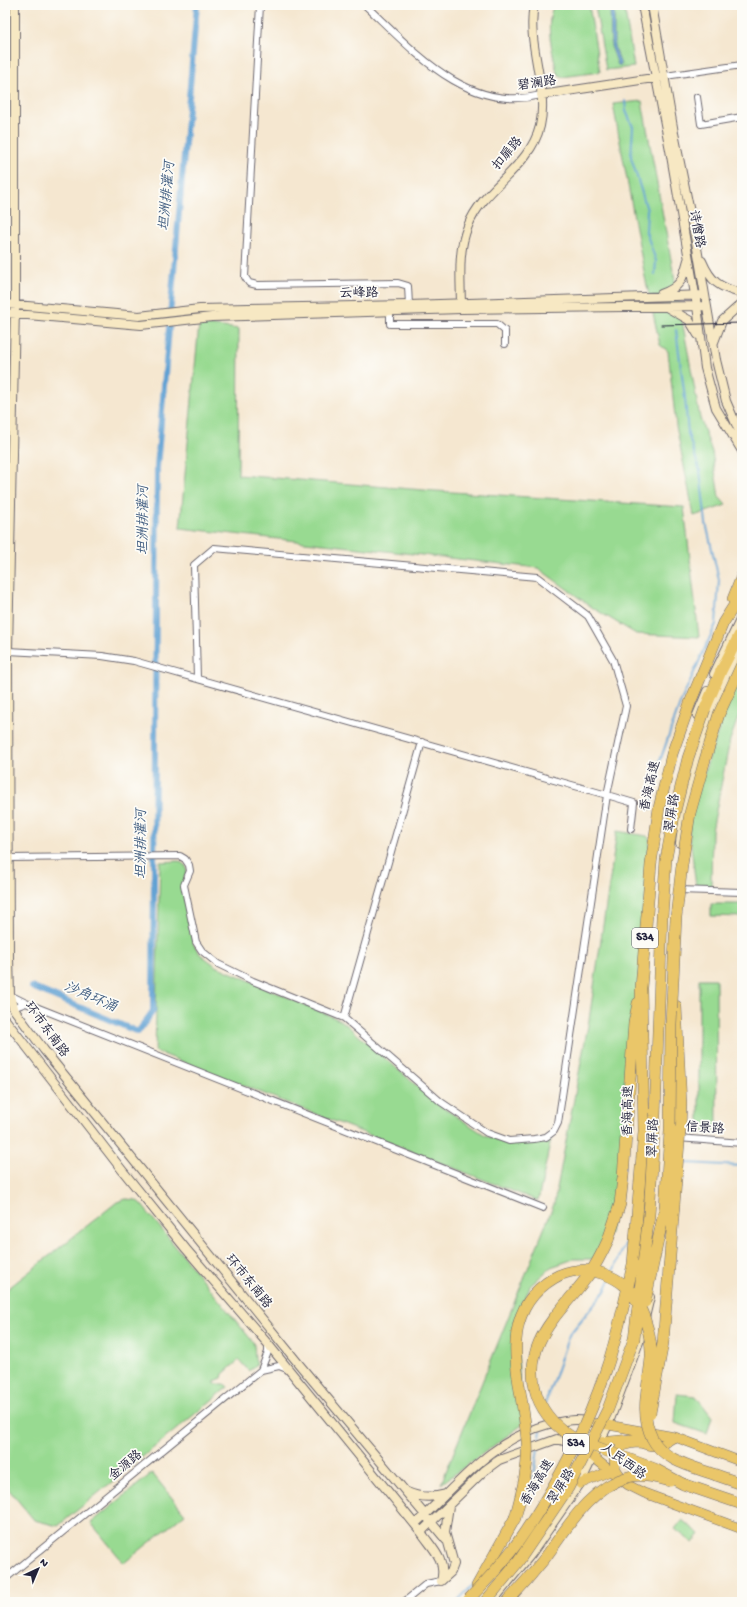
<svg xmlns="http://www.w3.org/2000/svg" width="747" height="1607" font-family="'Gochi Hand','LXGW WenKai TC',sans-serif">
<rect width="100%" height="100%" fill="#fdfcf7"/>
<filter id="ink" filterUnits="userSpaceOnUse"><feTurbulence type="fractalNoise" baseFrequency=".025" numOctaves="2"/><feDisplacementMap in="SourceGraphic" scale="8" xChannelSelector="R" yChannelSelector="G"/><feConvolveMatrix kernelMatrix="1 2 1 2 8 2 1 2 1" color-interpolation-filters="sRGB"/></filter>
<filter id="wash" filterUnits="userSpaceOnUse"><feTurbulence type="fractalNoise" baseFrequency=".012" numOctaves="4" result="noise"/><feDisplacementMap in="SourceGraphic" scale="16" xChannelSelector="R" yChannelSelector="G"/><feGaussianBlur stdDeviation="0.9" result="paint"/><feColorMatrix in="noise" values="0 0 0 0 0 0 0 0 0 0 0 0 0 0 0 0 0 1.4 0 .05"/><feComposite in="paint" operator="in"/></filter>
<g filter="url(#wash)">
<rect width="100%" height="100%" fill="#f5e7d0"/>
<!-- green -->
<path fill="#98da91" stroke="#5d7e66" d="M554,5H589L600,72L562,77L557,73C553,52 544,25 554,5Z
M595,5H624L634,67L606,70Z
M642,101L700,418L712,452L719,497L726,505L694,516L676,426L668,351L660,345L645,277L613,104Z
M199,324L239,329L238,475L436,491L684,507L699,637L636,634L593,608L538,568L180,528Z
M742,660V707L730,740L712,831L711,887H696L688,820Z
M617,831L647,836L650,839L628,1113L610,1233L594,1259H574L551,1267L530,1286L516,1322L522,1425L441,1484L554,1204L589,1020Z
M179,861L186,866L187,871L182,886L193,943L200,954L216,966L342,1021L439,1105L485,1135L508,1144L546,1140L552,1134L538,1201L155,1051L160,862Z
M711,904H742V917L711,916Z
M699,979H716L717,1131H699Z
M126,1199L136,1200L141,1204L253,1342C256,1350 253,1357 257,1364L249,1371L239,1360L223,1374L222,1378L215,1381V1384H225L228,1387L58,1526L34,1520L5,1485V1291L117,1202Z
M677,1394L696,1396L712,1417L707,1434L675,1423Z
M152,1473L185,1514L124,1563L91,1523Z
M682,1520L700,1534L693,1543L675,1529Z"/>
<!-- water -->
<path fill="#60a1d3" stroke="#416287" d="M610,5H614V46L621,65H618L611,46Z"/>
<g fill="none" stroke-linecap="round" stroke-linejoin="round">
<!-- stream -->
<path stroke="#60a1d3" stroke-width="2" d="M625,101L626,111L633,127L631,157L647,210L646,232L656,261L655,274
M651,809L654,778L681,701L716,624L719,580L706,523L700,471L688,434L685,398L676,330
M687,1163L742,1166
M612,1274L626,1242L633,1204
M545,1404L569,1335L605,1291L610,1280
M539,1443L541,1430
M524,1503L532,1490L538,1448
M456,1602L473,1585"/>
<!-- canal -->
<path stroke="#60a1d3" stroke-width="6" d="M32,987L138,1032L153,1011L157,467L197,5"/>
</g>
</g>
<g filter="url(#ink)">
<g fill="none" stroke-linecap="round" stroke-linejoin="round">
<!-- street casing -->
<g stroke="#6c676f" stroke-width="8">
<path id="street" d="M260,5L245,277L249,283L257,285L398,283L408,286L409,305
M365,5C413,50 467,114 541,95
M665,76L742,65
M697,97L701,124L742,117
M390,312V324H497L505,331V344
M8,651L102,656L134,661L607,795L634,803L631,829
M9,858L180,856L185,859L189,865L190,871L184,885L196,942L202,951L218,964L253,981L344,1018L441,1102L487,1133L509,1141L534,1139L546,1137L554,1131L558,1123L607,795L626,706L613,660L588,616L537,577L214,548L194,565L197,678
M678,890L742,892
M10,995L26,1003L13,1008
M26,1003L543,1208
M344,1018L422,742
M678,1138L742,1143
M261,1370L268,1352V1344
M5,1579L261,1370L279,1366L287,1369
M404,1602L426,1584L441,1581"/>
</g>
<!-- secondary casing -->
<g stroke="#6c676f" stroke-width="10">
<path id="secondary" d="M15,5V307L8,651L9,958L10,995L13,1008L44,1050L298,1363L446,1540
M642,5L670,150L697,306L705,368L716,408L742,451
M652,5L674,133L696,242L716,360L726,401L742,438
M541,95L660,77
M702,261C711,282 719,287 740,293
M661,294C681,287 683,279 688,260
M5,304L139,316L200,309L409,305L704,295
M461,308C461,281 457,252 468,226C483,187 530,168 540,126C549,88 526,45 534,5
M668,308L689,320L698,335
M5,313L141,325L212,317L461,309L706,306
M714,342L722,321L741,304
M714,674L742,616
M697,715L707,691
M680,843C687,772 710,706 742,643
M5,1019L122,1170L186,1249L268,1344L421,1532C432,1548 447,1560 441,1581
M407,1492C420,1498 432,1498 446,1494
M415,1524C458,1485 490,1440 549,1424C564,1421 576,1418 591,1422
M421,1532L484,1471L499,1460L557,1439L570,1443L590,1455
M441,1581L451,1572L454,1564L445,1532L449,1506
M475,1602L503,1571L534,1529
M492,1602L532,1553L580,1484L608,1425L639,1342L650,1297"/>
</g>
<!-- primary casing -->
<g stroke="#6c676f" stroke-width="10">
<path id="primary" d="M597,1423L675,1437L742,1462
M589,1447L600,1442L641,1438
M593,1457L628,1485L644,1493L742,1529
M621,1476C607,1460 616,1444 637,1443C644,1443 649,1447 656,1446C663,1445 669,1440 675,1437
M580,1484L610,1471"/>
</g>
<!-- highway casing -->
<g stroke="#6c676f" stroke-width="12">
<path id="highway" d="M733,599L742,576
M705,709L721,671L742,630
M676,1006L681,1104L680,1130
M608,1240L620,1204L623,1177L634,1023L638,1003
M633,1264L644,1131L641,988L651,864L659,808L672,754L690,703L723,623L742,593
M716,1475L742,1484
M683,1484L742,1504
M477,1586L515,1518"/>
</g>
<!-- street -->
<use href="#street" stroke="#fff" stroke-width="6"/>
<!-- secondary -->
<use href="#secondary" stroke="#f7e8c3" stroke-width="8"/>
<!-- primary -->
<use href="#primary" stroke="#eac669" stroke-width="9"/>
<!-- highway -->
<use href="#highway" stroke="#eac669" stroke-width="11"/>
<!-- tram -->
<path stroke="#22223b" stroke-width="1" d="M661,325L742,323"/>
<!-- highway-bridge casing -->
<g stroke="#6c676f" stroke-width="12" stroke-linecap="butt">
<path id="highway-bridge" d="M608,1240C602,1253 596,1266 587,1277C559,1315 520,1343 537,1396C544,1415 558,1429 575,1439L655,1469L683,1484
M645,1302L665,1207L670,1131L671,1024L676,917L682,865L690,813L704,763L719,714L742,664
M650,1413L663,1343L680,1130
M515,1518C522,1492 529,1468 527,1441C523,1383 492,1315 554,1278C569,1269 588,1268 604,1274C621,1280 631,1289 639,1305C647,1322 652,1338 651,1357C649,1385 639,1411 652,1438C663,1461 694,1467 716,1475
M469,1599C487,1580 505,1561 520,1539C556,1487 586,1430 606,1370C618,1335 625,1299 633,1264
M485,1602L518,1562L568,1488L608,1409L634,1339L649,1215L655,1116L662,917L666,859L675,811L688,758L705,709
M507,1602C520,1588 533,1573 545,1558C568,1527 589,1488 628,1477C641,1473 658,1478 670,1481"/>
</g>
<!-- highway-bridge -->
<use href="#highway-bridge" stroke="#eac669" stroke-width="11"/>
</g>
</g>
<g text-anchor="middle" dominant-baseline="central" stroke-width="3.5" stroke-linejoin="round" paint-order="stroke">
<!-- shield labels -->
<g fill="#fdfcf7" stroke="#646373" stroke-width="1">
<rect x="632" y="928" width="26" height="20" rx="3"/>
<rect x="563" y="1434" width="26" height="20" rx="3"/>
</g>
<g font-size="12" font-weight="bold" fill="#22223b">
<text x="645" y="938">S34</text>
<text x="576" y="1444">S34</text>
</g>
<!-- street labels -->
<g font-size="13" fill="#22223b" stroke="#fdfcf7">
<text transform="translate(537 84) rotate(-8)">碧澜路</text>
<text transform="translate(508 154) rotate(-50)">扣扉路</text>
<text transform="translate(696 229) rotate(80)">诗僧路</text>
<text transform="translate(359 294) rotate(-1)">云峰路</text>
<text transform="translate(651 786) rotate(-77)">香海高速</text>
<text transform="translate(673 813) rotate(-82)">翠屏路</text>
<text transform="translate(46 1030) rotate(54)">环市东南路</text>
<text transform="translate(629 1111) rotate(-89)">香海高速</text>
<text transform="translate(705 1129) rotate(4)">信景路</text>
<text transform="translate(654 1138) rotate(-88)">翠屏路</text>
<text transform="translate(248 1282) rotate(51)">环市东南路</text>
<text transform="translate(623 1462) rotate(36)">人民西路</text>
<text transform="translate(126 1466) rotate(-40)">金源路</text>
<text transform="translate(538 1483) rotate(-59)">香海高速</text>
<text transform="translate(562 1487) rotate(-58)">翠屏路</text>
</g>
<!-- water labels -->
<g font-size="14" font-style="italic" fill="#3e5b7f" stroke="#fdfcf7">
<text transform="translate(168 196) rotate(-85)">坦洲排灌河</text>
<text transform="translate(144 520) rotate(-90)">坦洲排灌河</text>
<text transform="translate(142 844) rotate(-90)">坦洲排灌河</text>
<text transform="translate(90 998) rotate(23)">沙角环涌</text>
</g>
</g>
<!-- margin -->
<rect width="747" height="1607" fill="none" stroke="#fdfcf7" stroke-width="20"/>
<!-- north arrow -->
<g transform="translate(38 1569) rotate(44)" stroke="#fdfcf7" stroke-width="3" paint-order="stroke">
<path d="M0-3L7 15L0 10L-7 15Z" fill="#22223b"/>
<text y="-6" font-size="11" font-weight="bold" text-anchor="middle" fill="#22223b">N</text>
</g>
</svg>
